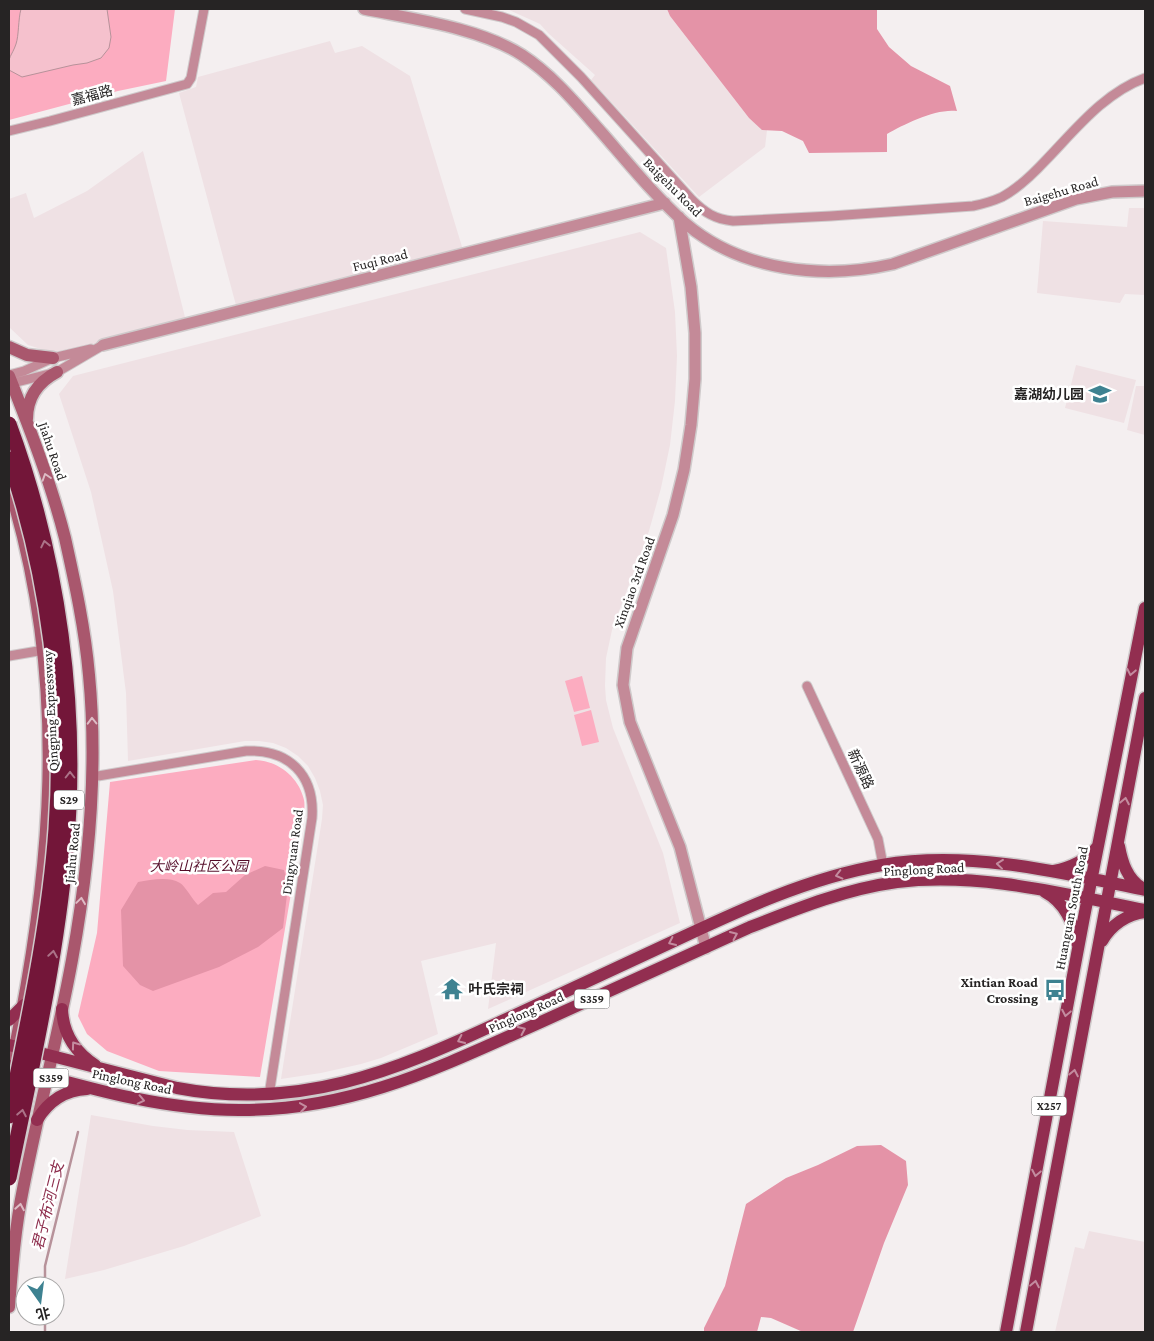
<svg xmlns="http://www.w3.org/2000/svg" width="1154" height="1341" font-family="'Crimson Pro','Noto Sans SC',serif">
<rect width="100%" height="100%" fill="#f4eff0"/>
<!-- built -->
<path fill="#efe1e4" d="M507,9H667L670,16L749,118L762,129L767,130L765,147L699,197L591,80L595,75L548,33L540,24Z
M330,41L335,53L362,46L410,76L463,250L237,309L179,93L196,87L198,77Z
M143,151L186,321L125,337L54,353L28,345L9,327V199L26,193L34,218L87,191Z
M1129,208H1145V295L1125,294L1120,303L1037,293L1043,221L1127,227Z
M640,232L666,248L675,312L677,356L675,401L670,445L661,488L649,531L612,630L606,658L605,686L606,700L613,728L663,853L680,923L488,1009L496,943L421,961L438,1034L381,1058L361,1064L321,1073L281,1079L322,819L323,805L320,791L315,778L308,766L298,756L286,748L273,743L259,741H245L128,761L126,693L113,591L91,492L59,394L73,376Z
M1076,365L1136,380L1124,423L1065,408Z
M1136,386H1145V435L1127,430Z
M91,1115L153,1126L187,1130L234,1132L261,1216L184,1246L104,1270L65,1279Z
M1089,1231L1145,1242V1332H1055L1075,1247L1084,1249Z"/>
<!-- green -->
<path fill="#fcacc0" d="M9,9H175L166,81L118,91L9,120Z
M582,676L590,708L574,712L565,681Z
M591,710L599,742L582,746L574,715Z
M256,760C278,761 299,777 304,800C305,805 304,811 304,816L260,1077L159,1071L107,1051L87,1034L78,1016L97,933L110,782Z"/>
<!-- forest -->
<path fill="#e493a7" d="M667,9H877V29L889,47L911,66L950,86L957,111C937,108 904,124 887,134V152L809,153L803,141L782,131L762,130L749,118L670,16Z
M265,866L284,870L288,886L283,928L258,947L219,967L153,991L140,985L123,966L121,910L138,882C151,880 168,876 180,883C185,886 193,900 198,905L213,893L226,892L245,875Z
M881,1145L906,1161L908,1185L884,1243L853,1332H803L771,1318L761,1317L757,1332H704V1328L725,1286L746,1204L786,1178L818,1165L857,1146Z"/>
<!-- water -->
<path fill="#f5c1cd" stroke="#b7929a" d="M21,9H107L111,37L109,48L101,58L87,63L73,65L22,77L9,70C7,57 12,56 16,44C19,35 18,20 21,9Z"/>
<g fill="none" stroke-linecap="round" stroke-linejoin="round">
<!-- stream -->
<path stroke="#b7929a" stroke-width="2.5" d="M45,1286V1266L78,1132
M45,1316V1332"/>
<!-- minor casing -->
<g stroke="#cfcacb" stroke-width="11">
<path id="minor" d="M465,9L502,17L516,22L539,35L581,77L692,200C705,213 715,219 733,221L831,216L973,206C983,204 993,201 1002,197C1019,188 1033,174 1046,160C1076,129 1104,93 1145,78
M9,131L50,121L187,84L191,78L204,9
M9,375L24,371L53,358L91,349
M9,384L57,372L103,345
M9,656L44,650
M807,686L878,839L883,865
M92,777L246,751C289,749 315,775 312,818L269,1095"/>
</g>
<!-- tertiary casing -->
<g stroke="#cfcacb" stroke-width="14">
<path id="tertiary" d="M364,9C413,19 480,28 522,55C554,76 578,106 603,134C629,164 655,196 685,223C741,271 823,280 893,264L1076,199L1112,192L1145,191
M679,217L691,287L695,333V379L691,425L684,470L673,515L627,648L623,685L630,722L680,847L706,948
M103,345L665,203"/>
</g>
<!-- secondary casing -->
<g stroke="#cfcacb" stroke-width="15">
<path id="secondary" d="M9,347L27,355L53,358
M9,376C30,429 51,483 65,538C75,583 85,629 89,675C98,769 89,867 72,960C58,1037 38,1112 23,1189C15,1228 12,1268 9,1307
M27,419C27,397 38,382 57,372
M9,486C71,686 52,876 9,1076"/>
</g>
<!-- primary casing -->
<g stroke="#cfcacb" stroke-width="15">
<path id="primary" d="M1119,846C1122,862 1127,879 1142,888
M1054,871C1070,868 1088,860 1098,846
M1045,892C1064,902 1074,923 1077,943
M1102,941C1111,925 1127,914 1145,912
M62,1009C63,1033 75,1052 95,1065
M9,1020L24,1005
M9,1045L177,1088C298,1111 393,1072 500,1022C558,995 615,968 672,942C740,910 808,878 882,865C969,850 1060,872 1145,890
M9,1066C85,1087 160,1110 239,1110C352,1111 440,1067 541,1022C610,991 679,960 748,928C796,909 845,889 897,882C980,872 1064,894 1145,910
M37,1120C48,1102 64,1090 87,1089
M1006,1332L1084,917L1145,608
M1026,1332L1145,698"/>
</g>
<!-- minor -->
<use href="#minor" stroke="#c48a98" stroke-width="9"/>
<!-- tertiary -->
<use href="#tertiary" stroke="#c48a98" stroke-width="11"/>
<!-- secondary -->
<use href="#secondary" stroke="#a9576d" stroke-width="12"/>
<!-- primary -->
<use href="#primary" stroke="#922e50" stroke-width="12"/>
<!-- motorway-bridge casing -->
<g stroke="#cfcacb" stroke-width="18" stroke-linecap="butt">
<path id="motorway-bridge" d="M9,424C59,560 79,708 66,852C56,962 31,1070 9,1178
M9,459C49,577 65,704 56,829C49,926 28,1021 9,1116"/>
</g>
<!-- motorway-bridge -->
<use href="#motorway-bridge" stroke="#731639" stroke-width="15"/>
</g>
<!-- one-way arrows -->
<defs><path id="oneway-chevron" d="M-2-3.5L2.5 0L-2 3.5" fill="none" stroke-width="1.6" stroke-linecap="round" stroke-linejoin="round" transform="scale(1.25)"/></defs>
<g stroke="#ddbcc5">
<use href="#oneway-chevron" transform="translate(46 477) rotate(-108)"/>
<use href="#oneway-chevron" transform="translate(92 721) rotate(-91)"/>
<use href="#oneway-chevron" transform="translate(81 901) rotate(-82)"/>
<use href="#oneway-chevron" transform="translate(20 1207) rotate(-80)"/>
</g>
<g stroke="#ab7388">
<use href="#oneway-chevron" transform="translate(45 544) rotate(-102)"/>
<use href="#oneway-chevron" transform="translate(70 775) rotate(-90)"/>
<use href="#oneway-chevron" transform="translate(53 954) rotate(-81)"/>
<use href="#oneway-chevron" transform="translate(22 1113) rotate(-79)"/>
</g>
<g stroke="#c38c9f">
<use href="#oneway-chevron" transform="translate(1131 672) rotate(101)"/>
<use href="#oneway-chevron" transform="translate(1125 801) rotate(-79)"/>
<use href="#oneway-chevron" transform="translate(1000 864) rotate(-174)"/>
<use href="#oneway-chevron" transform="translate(839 875) rotate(166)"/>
<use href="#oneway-chevron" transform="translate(734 935) rotate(-24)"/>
<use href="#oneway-chevron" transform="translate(672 942) rotate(155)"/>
<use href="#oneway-chevron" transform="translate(1066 1013) rotate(101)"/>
<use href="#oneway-chevron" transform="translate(522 1030) rotate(-24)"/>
<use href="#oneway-chevron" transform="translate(461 1040) rotate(155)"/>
<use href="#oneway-chevron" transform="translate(75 1045) rotate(-126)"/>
<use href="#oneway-chevron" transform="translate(1074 1073) rotate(-79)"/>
<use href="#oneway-chevron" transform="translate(141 1100) rotate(12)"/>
<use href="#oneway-chevron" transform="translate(303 1107) rotate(-8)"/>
<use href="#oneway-chevron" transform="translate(1036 1173) rotate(101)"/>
<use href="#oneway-chevron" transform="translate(1035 1284) rotate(-79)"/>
</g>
<!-- icons -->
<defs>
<g id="school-bare" transform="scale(1.725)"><path d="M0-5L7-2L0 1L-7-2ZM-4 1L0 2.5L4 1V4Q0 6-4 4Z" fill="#3e8291" stroke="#fff" stroke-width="2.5" paint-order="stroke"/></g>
<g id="temple-bare" transform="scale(1.725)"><path d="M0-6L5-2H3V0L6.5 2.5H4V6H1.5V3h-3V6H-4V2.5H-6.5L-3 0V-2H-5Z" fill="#3e8291" stroke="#fff" stroke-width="2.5" paint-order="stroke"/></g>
<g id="bus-bare" transform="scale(1.725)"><path d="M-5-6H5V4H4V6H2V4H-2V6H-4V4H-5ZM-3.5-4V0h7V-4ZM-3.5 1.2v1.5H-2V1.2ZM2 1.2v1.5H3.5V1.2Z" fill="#3e8291" stroke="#fff" stroke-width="2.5" paint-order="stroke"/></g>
</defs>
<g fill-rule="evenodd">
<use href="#school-bare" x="1100" y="394"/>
<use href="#temple-bare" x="452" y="989"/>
<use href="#bus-bare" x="1055" y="990"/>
</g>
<g text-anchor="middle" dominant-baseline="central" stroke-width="5" stroke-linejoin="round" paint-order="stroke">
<!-- shield labels -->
<g fill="#fff" stroke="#676666" stroke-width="1">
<rect x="54" y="790.5" width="30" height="19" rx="4"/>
<rect x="574.5" y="989.5" width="35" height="19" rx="4"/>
<rect x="33.5" y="1068.5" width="35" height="19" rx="4"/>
<rect x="1031.5" y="1096.5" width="35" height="19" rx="4"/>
</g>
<g font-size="12" font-weight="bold" fill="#262424">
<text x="69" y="800">S29</text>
<text x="592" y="999">S359</text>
<text x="51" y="1078">S359</text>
<text x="1049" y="1106">X257</text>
</g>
<!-- street labels -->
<g font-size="14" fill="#262424" stroke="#fff">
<text transform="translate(92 95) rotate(-15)">嘉福路</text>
<text transform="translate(673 187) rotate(45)">Baigehu Road</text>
<text transform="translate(1061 191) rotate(-16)">Baigehu Road</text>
<text transform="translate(380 260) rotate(-14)">Fuqi Road</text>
<text transform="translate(53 451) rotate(71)">Jiahu Road</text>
<text transform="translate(634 582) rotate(-70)">Xinqiao 3rd Road</text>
<text transform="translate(50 711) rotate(-93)">Qingping Expressway</text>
<text transform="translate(861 769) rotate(65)">新源路</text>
<text transform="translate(292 852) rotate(-82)">Dingyuan Road</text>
<text transform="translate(72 853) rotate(-84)">Jiahu Road</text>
<text transform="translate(924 869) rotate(-3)">Pinglong Road</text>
<text transform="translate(1071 908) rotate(-79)">Huanguan South Road</text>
<text transform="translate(526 1012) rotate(-24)">Pinglong Road</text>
<text transform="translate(132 1081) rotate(12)">Pinglong Road</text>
</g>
<!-- poi labels -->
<g font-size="14" font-weight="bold" fill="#262424" stroke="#fff" text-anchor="end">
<text x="1084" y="394">嘉湖幼儿园</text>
<text x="1038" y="982">Xintian Road<tspan x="1038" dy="16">Crossing</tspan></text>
<text x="468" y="989" text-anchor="start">叶氏宗祠</text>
</g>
<!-- park labels -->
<g font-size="14" font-style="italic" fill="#540c28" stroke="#fff">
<text x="199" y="866">大岭山社区公园</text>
</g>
<!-- water labels -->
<g font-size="15" font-style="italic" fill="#8e2f4e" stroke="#fff">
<text transform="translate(48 1206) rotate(-76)">君子布河三支</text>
</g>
</g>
<!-- border -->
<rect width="1154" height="1341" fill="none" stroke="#262424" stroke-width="20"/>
<!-- north arrow -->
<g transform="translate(40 1301) rotate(166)"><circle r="24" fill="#ffffff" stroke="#a8a7a7"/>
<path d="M0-4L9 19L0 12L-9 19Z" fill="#3e8291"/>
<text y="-8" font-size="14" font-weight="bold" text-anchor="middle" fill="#262424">北</text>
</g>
</svg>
